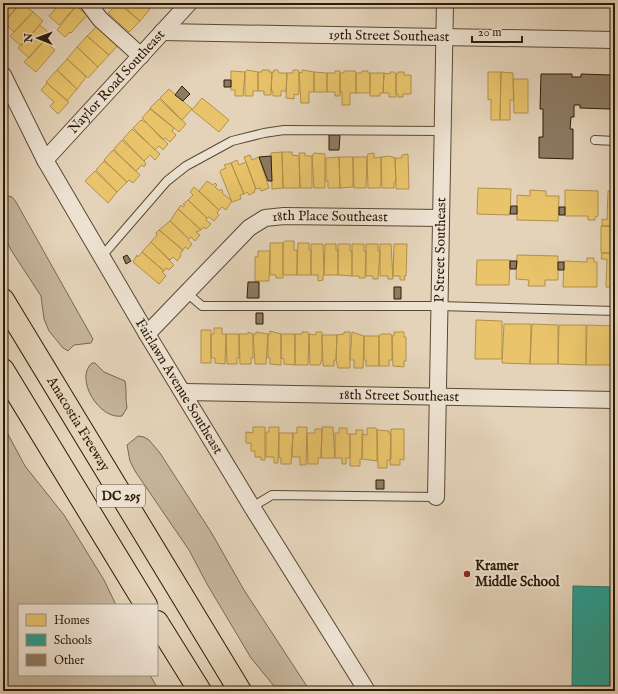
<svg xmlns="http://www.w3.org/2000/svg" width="618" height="694" font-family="'IM FELL English',serif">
<rect width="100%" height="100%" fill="#e4d3b9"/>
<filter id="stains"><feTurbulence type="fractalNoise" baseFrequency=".005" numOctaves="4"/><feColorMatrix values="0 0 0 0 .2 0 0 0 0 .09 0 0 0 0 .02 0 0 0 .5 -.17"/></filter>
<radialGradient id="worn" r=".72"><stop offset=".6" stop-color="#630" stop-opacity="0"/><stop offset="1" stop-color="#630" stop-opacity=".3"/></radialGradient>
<!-- green -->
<path fill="#c5b49a" stroke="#786850" d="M3,195L12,197L16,202L93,339L91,343L74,345L68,351L63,348L49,331L44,319L41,296L11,250L3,233Z
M92,363H95L104,372L125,381C127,389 125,398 127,408L122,416C99,420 74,378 92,363Z
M3,425L25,466L64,515L104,580L116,605H19V675H150L159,691H3Z
M138,436L144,437L149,440L160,453L211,532L244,590L310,691H278L251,658L207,584L189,550L135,471L130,461L127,445Z"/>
<!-- homes -->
<path fill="#e9c46a" stroke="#b0914c" d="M3,3H21L7,19L3,15Z
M21,3L33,12L14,32L3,22Z
M60,3H79L59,25L49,16Z
M118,3L140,21L129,32L108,13Z
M120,3H143L150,9L140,21Z
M479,3H495L494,6H479Z
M76,6L87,15L71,33L70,32L65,37L57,30Z
M33,12L43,21L21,46L10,36Z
M40,25L50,34L29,58L18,48Z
M98,25L119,44L109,55L87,36Z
M87,36L109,55L98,67L77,47Z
M44,41L55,50L36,72L24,62Z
M77,47L98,67L88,78L67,59Z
M67,59L86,77L77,89L57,70Z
M57,70L77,89L67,101L46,82Z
M247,70L258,72V91H253V96H245V72Z
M262,70H269V72H272L271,95H264V91H258V72H262Z
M274,70H278L279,73H287L286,91H281V96H273V91H271L272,72H274Z
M293,70H298L299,72V92L298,95L294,94V99L286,98L287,73H293Z
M302,70L314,72V92H309V103H301L299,72L302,73Z
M231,71L245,72L243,96H235V90H231Z
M335,71H340V96H335V92H327V73H335Z
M344,71H355L356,73V93H350V105H342V92H340V73H344Z
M362,71H368V73H370V93H356V73H362Z
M314,72L327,73V92H314Z
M390,72H395L396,74V97H389V93H383L384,73L390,74Z
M398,72H404V75H411V94H403V97H398V94H396V74H398Z
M488,72H501L500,120H491V99L488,100Z
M501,72L513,73L514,100H510V120H500Z
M370,73H384L383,93H380V96H370Z
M513,79H528V113H514Z
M47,83L69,102L58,114L50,106L54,102L41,90Z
M169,89L192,109L182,120L160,98Z
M202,98L229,120L219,132L192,110Z
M159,99L186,124L179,132L150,108Z
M150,109L174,128L172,131L176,135L170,142L165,138L163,140L142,118Z
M141,120L147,123L168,144L163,150L159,146L155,150L133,128Z
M132,129L160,154L155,160L150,155L144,161L123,139Z
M122,140L144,161L146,164L144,167L142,165L136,171L119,155L114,149Z
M113,150L140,175L133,183L129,180L127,182L104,160Z
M282,152L283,188L272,189L271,153Z
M282,152H292V155L299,156L300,188H283Z
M299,153H305V156H312V188H300Z
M314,153L325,154V188H314L312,156Z
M374,153V158L381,157V182L380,188H368L367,157L368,154Z
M408,154L409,189H396L395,158H402V155Z
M250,155L252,160L259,157L269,188L261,191L260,188L256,189L244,157Z
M389,156L395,158L396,182H394V188H382L381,157Z
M339,157L340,188H328V181H326V158Z
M339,157H353V187L340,188Z
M353,157H367L366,188H354Z
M237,160L239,165L246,162L256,189L254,190L255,192L249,195L247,192L244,194L231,163Z
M104,161L127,182L117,192L96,170Z
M231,163L244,194L240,195L241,199L232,202L220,172L221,170L226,168L224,165Z
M95,171L117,192L108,203L85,181Z
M207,181L213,185L215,183L217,185L215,187L220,191L221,189L223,191L222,193L232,201L226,210L222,207L219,210L199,191Z
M194,187L219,210L217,213L219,215L214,221L209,217L207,218L188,200L193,195L190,192Z
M478,188L511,189L510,215L477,214Z
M530,190L546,191V196H559L558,221L517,220V195L530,196Z
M565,190L598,191V216L595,217V220H588V216H565Z
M608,191H615V226H602V219L607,220Z
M188,200L207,218L206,220L211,224L206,229L203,227L201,230L178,209L181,205L183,207L185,205L183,204Z
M178,209L201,230L196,232L200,235L195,241L191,237L189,239L170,221Z
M170,221L189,239L188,240L192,244L188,249L185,247L183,250L159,230Z
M601,226H615V253H601Z
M159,230L183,250L180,254L181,256L177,261L173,257L170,260L151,242L157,235L156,233Z
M285,241H294V250H297V275H283V243Z
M151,242L174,265L169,270L166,268L164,271L142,252Z
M270,243H283V278H276V275H270Z
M298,243H309V250H311V275H297Z
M311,244H323L324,275H323V280L318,281V275H311Z
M325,244H336V250H338V275H324Z
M338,244H350V251H352V276L338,275Z
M352,244H364V251H366L365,278H359V276H352Z
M366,244H378V251H380L378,279H373V276H366Z
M380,244H391L393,279H388V276H380Z
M394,244H407L406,276H404L405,280H400V276H393Z
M258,251H270L269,281H255V257H258Z
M142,252L164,271L162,272L166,276L159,284L133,262L137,255L138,257Z
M602,253H615V287H606L607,259H601Z
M517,255L558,256V280H545V286H528L529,280L516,279Z
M587,258H594V262H597V287H563L564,261L587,262Z
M477,260H510L509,285H476Z
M476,320L502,321V359H475Z
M615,323V361H613V331Z
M504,324H531L530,364L502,363Z
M532,324L558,325V364H530Z
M559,325H586V365L558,364Z
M587,325L613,326V365H586Z
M214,328H222V334H226L225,364L215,363V358H211V334H214Z
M201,330H211V363H201Z
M270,331L281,334V365L270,364V358H268V334H270Z
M248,332L253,334V358H251V364H240L239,334H248Z
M256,332L268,334L266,364H255L253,334H256Z
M302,332H308L309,334L308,365H295V334H302Z
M316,332H322V359L320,365H310L309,334L316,335Z
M344,332H350V368H338L336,360L337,335L344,334Z
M352,332L364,336L363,368H354V360H350Z
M394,332H404V337H406V361H404V367L393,366L392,336H394Z
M226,334H239V358H237V364H227Z
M281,334H295V365L284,364V359L281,358Z
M381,334H391L392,336V360H389V366H379V336Z
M322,335H337L336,360H334V366H323Z
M364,336H379V366H366V360H364Z
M253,427H265V460H261V457H255V451H251V443H246V432L253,433Z
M269,427H279L278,463H274V457H266V432H269Z
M297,427H307L306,465H300V457H292L293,433H297Z
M322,427H333L335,458H321Z
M339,428H347V434H350V458H346V464H342V458H335V433H339Z
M367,428H376L377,430V461L362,459V434L367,435Z
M315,429H322L321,458H318V464H308L307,433H315Z
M391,429H404V460L400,459V465H390Z
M356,430H363L362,459H360V466H350V434H356Z
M377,430L389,431V434H391V459L387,461V468H378Z
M279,433H293L291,464H281V458H279Z"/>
<!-- schools -->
<path fill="#2a9d8f" stroke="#2b7666" d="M573,586L615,587V691H572Z"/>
<!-- building -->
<path fill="#8c7b63" stroke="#2c1b05" d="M541,74H572V77H581V74L611,75V78H615V106H611L610,109L580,108V105H574V117H571L570,129H573V159L539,158V137H543V109H540Z
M224,80H231V87H224Z
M182,86L190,94L183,101L175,95Z
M329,135H340L339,150H329Z
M271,156L272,181H268L259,157Z
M511,206H517V214H510Z
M559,207H565V215H559Z
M127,255L131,261L126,264L123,257Z
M510,261H517L516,269H510Z
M558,262H564V270H558Z
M248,282H259V298H247Z
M394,287H401V299H394Z
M256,313H263V324H256Z
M376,480H384V489H376Z"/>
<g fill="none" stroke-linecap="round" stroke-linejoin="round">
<!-- lane casing -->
<g stroke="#5a4932" stroke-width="10">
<path id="lane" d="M595,140L615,141
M102,256L167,181L186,166L232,141L264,133L284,130L443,131
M187,293L202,306H439L615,311
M252,507L272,495L436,497"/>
</g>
<!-- street casing -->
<g stroke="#5a4932" stroke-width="18">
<g id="street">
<path d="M88,3L100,19L141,56"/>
<path id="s1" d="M162,32L615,40"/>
<path id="s2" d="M3,75L45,160L147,334L252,507L367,691"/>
<path id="s3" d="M45,160L189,3"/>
<path id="s4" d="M147,334L249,228L265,218L284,216L441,218"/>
<path id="s5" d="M183,392L615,400"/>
<path id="s6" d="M436,497L445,3"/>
</g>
</g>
<!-- highway casing -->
<g stroke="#2c1b05" stroke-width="24">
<g id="highway">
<path id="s7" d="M3,300L240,691"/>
<path d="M3,370L146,605"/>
<path d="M157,622L200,691"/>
</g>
</g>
<!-- lane -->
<use href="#lane" stroke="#ede2d2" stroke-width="8"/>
<!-- street -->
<use href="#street" stroke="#ede2d2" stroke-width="16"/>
<!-- highway -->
<use href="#highway" stroke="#e4d3b9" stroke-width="22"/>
</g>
<!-- markers -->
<circle fill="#8f2418" stroke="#ede2d2" stroke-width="1.5" cx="467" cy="574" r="4"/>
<g text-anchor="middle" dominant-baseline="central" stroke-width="4" stroke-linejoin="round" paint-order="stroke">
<!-- shield labels -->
<rect fill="#ede2d2" stroke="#665742" stroke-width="1" x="97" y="485" width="48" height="22" rx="3"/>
<g font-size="13" font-weight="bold" fill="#2c1b05">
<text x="121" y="496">DC 295</text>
</g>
<!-- street labels -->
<g font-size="14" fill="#2c1b05" stroke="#ede2d2">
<text stroke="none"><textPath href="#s1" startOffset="227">19th Street Southeast</textPath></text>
<text stroke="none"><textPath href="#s3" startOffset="106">Naylor Road Southeast</textPath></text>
<text stroke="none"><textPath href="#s4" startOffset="231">18th Place Southeast</textPath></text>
<text stroke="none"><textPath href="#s6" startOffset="247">P Street Southeast</textPath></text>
<text stroke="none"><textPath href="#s2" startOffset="358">Fairlawn Avenue Southeast</textPath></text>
<text stroke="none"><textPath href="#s5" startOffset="216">18th Street Southeast</textPath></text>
<text stroke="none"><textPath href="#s7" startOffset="145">Anacostia Freeway</textPath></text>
</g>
<!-- poi labels -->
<g font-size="14" font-weight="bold" fill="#2c1b05" stroke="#ede2d2" text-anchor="start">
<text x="475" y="566">Kramer<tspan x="475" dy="16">Middle School</tspan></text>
</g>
</g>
<!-- margin -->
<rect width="618" height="694" fill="none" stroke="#e4d3b9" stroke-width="16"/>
<rect x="4" y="4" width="610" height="686" fill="none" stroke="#2c1b05" stroke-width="2"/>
<rect x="8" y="8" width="602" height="678" fill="none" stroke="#2c1b05"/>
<!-- legend -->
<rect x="18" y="604" width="140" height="72" fill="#ede2d2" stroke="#a09280"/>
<rect x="26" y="614" width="20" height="12" fill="#e9c46a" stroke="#a09280"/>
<text x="54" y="624" font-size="12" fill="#2c1b05">Homes</text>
<rect x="26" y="634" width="20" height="12" fill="#2a9d8f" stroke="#a09280"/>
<text x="54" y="644" font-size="12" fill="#2c1b05">Schools</text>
<rect x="26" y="654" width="20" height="12" fill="#8c7b63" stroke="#a09280"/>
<text x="54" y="664" font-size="12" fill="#2c1b05">Other</text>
<!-- north arrow -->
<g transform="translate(38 38) rotate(271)" stroke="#ede2d2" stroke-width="3" paint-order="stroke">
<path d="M0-3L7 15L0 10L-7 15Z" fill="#2c1b05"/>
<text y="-6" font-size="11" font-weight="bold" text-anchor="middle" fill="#2c1b05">N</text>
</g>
<!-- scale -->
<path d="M472 36v6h50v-6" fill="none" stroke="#2c1b05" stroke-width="2"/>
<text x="478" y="36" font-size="12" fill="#2c1b05" stroke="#ede2d2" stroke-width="3" paint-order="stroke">20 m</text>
<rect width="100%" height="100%" filter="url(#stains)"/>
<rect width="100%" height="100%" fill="url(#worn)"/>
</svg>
